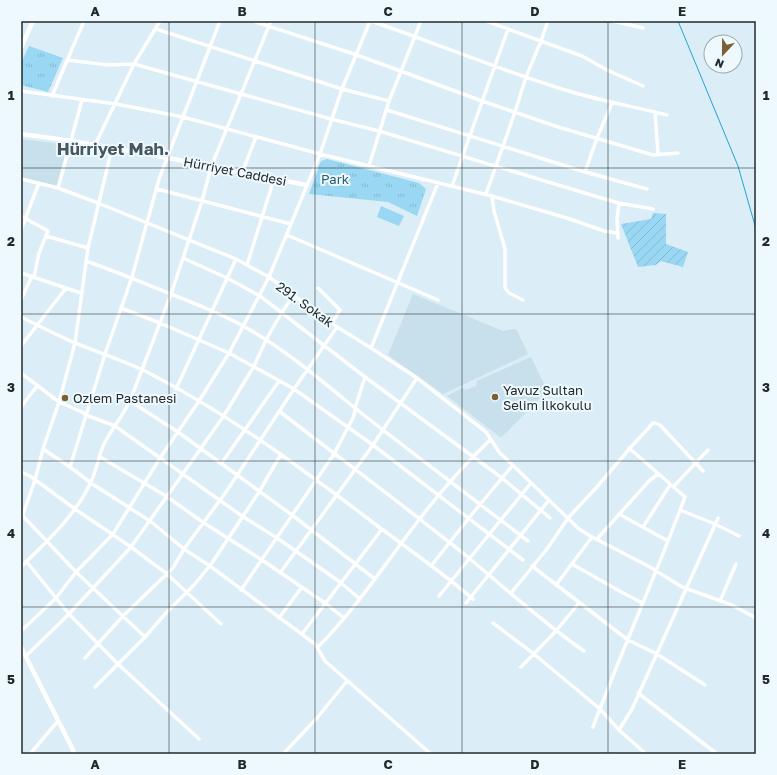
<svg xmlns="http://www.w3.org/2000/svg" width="777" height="775" font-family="'Golos Text',sans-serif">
<defs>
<pattern id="grass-tufts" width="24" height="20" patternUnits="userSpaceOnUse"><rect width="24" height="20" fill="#9ad7f3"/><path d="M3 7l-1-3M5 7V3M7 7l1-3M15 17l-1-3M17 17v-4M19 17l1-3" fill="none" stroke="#84b9d1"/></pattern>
<pattern id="garden-furrows" width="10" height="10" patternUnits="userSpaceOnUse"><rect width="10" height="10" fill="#9ad7f3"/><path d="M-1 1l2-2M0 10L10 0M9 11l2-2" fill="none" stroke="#84b9d1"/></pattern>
</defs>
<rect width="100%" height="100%" fill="#dbedf6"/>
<!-- built -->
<path fill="#c7e0ec" d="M21,139L69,145L58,186L21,177Z
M413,294L503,331L513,329L517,330L528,354L443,394L388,355Z
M531,357L546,388L540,398L503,436L500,437L447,396L462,388L466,390L476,386L477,381Z"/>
<!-- grass -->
<path fill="url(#grass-tufts)" d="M29,46L63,58L48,92L21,85V63Z
M327,159L419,183L426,189L417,216L388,202L309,194L321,161Z"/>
<!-- garden -->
<path fill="url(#garden-furrows)" d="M653,213L666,214V244L688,252L683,267L661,261L656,265L638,267L621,224L651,219Z"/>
<!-- pitch -->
<path fill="#9ad7f3" d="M381,206L404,216L399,226L377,217Z"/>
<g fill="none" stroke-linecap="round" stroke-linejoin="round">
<!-- stream -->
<path stroke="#22a5d3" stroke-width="1" d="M678,21L738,166L756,229"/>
<!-- minor -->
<path stroke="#fff" stroke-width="3.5" d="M253,21L357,55L482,101L555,126L653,155L678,153
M371,21C438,44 504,72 572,92C603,101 635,107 667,115
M486,21L582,56L607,70L643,86
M613,21L643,28
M156,29L342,89L389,101
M67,60L108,65L134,64L331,119L379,131L598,197L619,203L653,209
M21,91L116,104L183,117L320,154L492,196L570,219L604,231L617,233
M52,96L84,21
M387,110L585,172L647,189
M655,112L658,154
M95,145L134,64L160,21
M369,166L389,101L421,21
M585,172L597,138L612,103
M242,173L256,137
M21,179L58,188L98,203L236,259L269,277L337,327L371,348L417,378L486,432L499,452L579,529L592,537L650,567L682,587L732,605L756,618
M452,186L508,29
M58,188L82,100
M157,189L291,224
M486,194L515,112L526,77L541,41L548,21
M492,196L494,211L505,249V288L509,293L523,300
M21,216L48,231L39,253L34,277
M21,230L39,183
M287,235L438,300
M46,236L88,248
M618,238L617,219L619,203
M183,258L227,278L260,296L365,377L502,478L550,518
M86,261C115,271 143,283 171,294C195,304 220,313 243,326C287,350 325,384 365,416C419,458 473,499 528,541
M247,265L274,179
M21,273L81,293
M318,288L340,310L332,323
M21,300L32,276
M121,308L160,323L229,353L294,389L373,445L523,560
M21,317C39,326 57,335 75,343C98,352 121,360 143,370C228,413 304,470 379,527C411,551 443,573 473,599
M21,346L66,288
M371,348L438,183
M21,373L59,402L82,412L86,415L115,426L242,516L277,538L340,582L360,599
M176,389L236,259
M130,401L178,432L292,515L375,579
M21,407L37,386
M279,411C341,459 403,505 464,554C504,587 542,622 584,651
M43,449L70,467L91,483L150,521L184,549L210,566L315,644L325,661L431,754
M100,457L166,496L204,523L262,560L325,603L344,618
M221,464L279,381
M70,467L105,354L132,277L159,179L220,21
M21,472L30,476L75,509L131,547L167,574L221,624
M673,487L708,450
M680,510L715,524L739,536
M619,514L668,541
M23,516L76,572L145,637
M21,520L35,480L43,449L59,402L75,343L88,248L112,148
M643,527L670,485
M597,539L649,481L658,474
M26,561L69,614L118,664L199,739
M572,564L623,593L643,603
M431,566L477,508L513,465
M532,566L628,640L657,654L705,685
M21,567C46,542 75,516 90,484C96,472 98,459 103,446C110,431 122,417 130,401L171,294L202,201L211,167L271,21
M280,573L373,445L417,378
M556,585L592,537
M241,590L334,454L354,416L355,408L365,377
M511,593L547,549L568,518L596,488L631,447L653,423H655L660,425L703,471
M439,596L531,483
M720,601L736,564
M466,603L549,500
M279,618L302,587
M493,623L534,654L600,709L619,730L646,754
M21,631L56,598L76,572L113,534L160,458L199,401L229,353L269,277L320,154L342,89L370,21
M302,634L382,529
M317,648C355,610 385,564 418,521C440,492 465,464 491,439
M26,656L69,614L131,547L223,417L254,366L266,340L282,312L293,296
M85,658L123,616L173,568L184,549L226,492L294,389L337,327
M521,667L556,631L579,603
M95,687L145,637L165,614L194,585L212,563L259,492L281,454
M638,693L717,754
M593,727C622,650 656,575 685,497L629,448
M619,730L632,709L718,518
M30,754L58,721
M283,754L317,718L347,681"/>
<!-- tertiary -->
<path stroke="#fff" stroke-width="4.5" d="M21,48L33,21
M21,134C117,146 212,167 307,185
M21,647L75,754"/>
</g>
<!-- grid -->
<path fill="none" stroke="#232a2d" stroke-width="1" stroke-opacity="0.55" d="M169,21V754M315,21V754M462,21V754M608,21V754M21,168H756M21,314H756M21,461H756M21,607H756"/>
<!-- markers -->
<g fill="#7c6033" stroke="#eef9fe" stroke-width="1.5">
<circle cx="495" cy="397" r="4"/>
<circle cx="65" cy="398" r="4"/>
</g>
<g text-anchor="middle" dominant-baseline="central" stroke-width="4" stroke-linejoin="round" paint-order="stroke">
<!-- street labels -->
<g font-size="13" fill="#232a2d" stroke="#eef9fe">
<text transform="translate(235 171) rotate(11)">Hürriyet Caddesi</text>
<text transform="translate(305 304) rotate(36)">291. Sokak</text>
</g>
<!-- park labels -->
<g font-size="13" fill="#2c5c70" stroke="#eef9fe">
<text x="335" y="179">Park</text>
</g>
<!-- poi labels -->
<g font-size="13" fill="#232a2d" stroke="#eef9fe" text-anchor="start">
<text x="503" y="390">Yavuz Sultan<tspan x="503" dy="15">Selim İlkokulu</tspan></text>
<text x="73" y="398">Ozlem Pastanesi</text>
</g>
<!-- district labels -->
<g font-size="17" font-weight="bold" fill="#48575f" stroke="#eef9fe">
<text x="113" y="148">Hürriyet Mah.</text>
</g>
</g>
<!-- border -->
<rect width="777" height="775" fill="none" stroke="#eef9fe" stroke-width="44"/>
<!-- north arrow -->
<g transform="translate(723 54) rotate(202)"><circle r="19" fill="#eef9fe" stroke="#9da6aa"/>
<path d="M0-3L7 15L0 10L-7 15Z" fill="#7c6033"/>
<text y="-6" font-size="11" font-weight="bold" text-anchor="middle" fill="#232a2d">N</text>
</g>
<rect x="22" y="22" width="733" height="731" fill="none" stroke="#232a2d" stroke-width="1.5"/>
<g font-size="13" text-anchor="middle" font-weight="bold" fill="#232a2d">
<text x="95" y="16">A</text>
<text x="242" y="16">B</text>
<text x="388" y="16">C</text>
<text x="535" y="16">D</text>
<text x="682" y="16">E</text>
<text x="11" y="100">1</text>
<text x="766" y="100">1</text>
<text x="11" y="246">2</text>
<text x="766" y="246">2</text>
<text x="11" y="392">3</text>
<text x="766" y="392">3</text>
<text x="11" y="538">4</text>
<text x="766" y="538">4</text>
<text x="11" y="684">5</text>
<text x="766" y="684">5</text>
<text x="95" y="769">A</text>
<text x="242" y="769">B</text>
<text x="388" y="769">C</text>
<text x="535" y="769">D</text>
<text x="682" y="769">E</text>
</g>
</svg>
